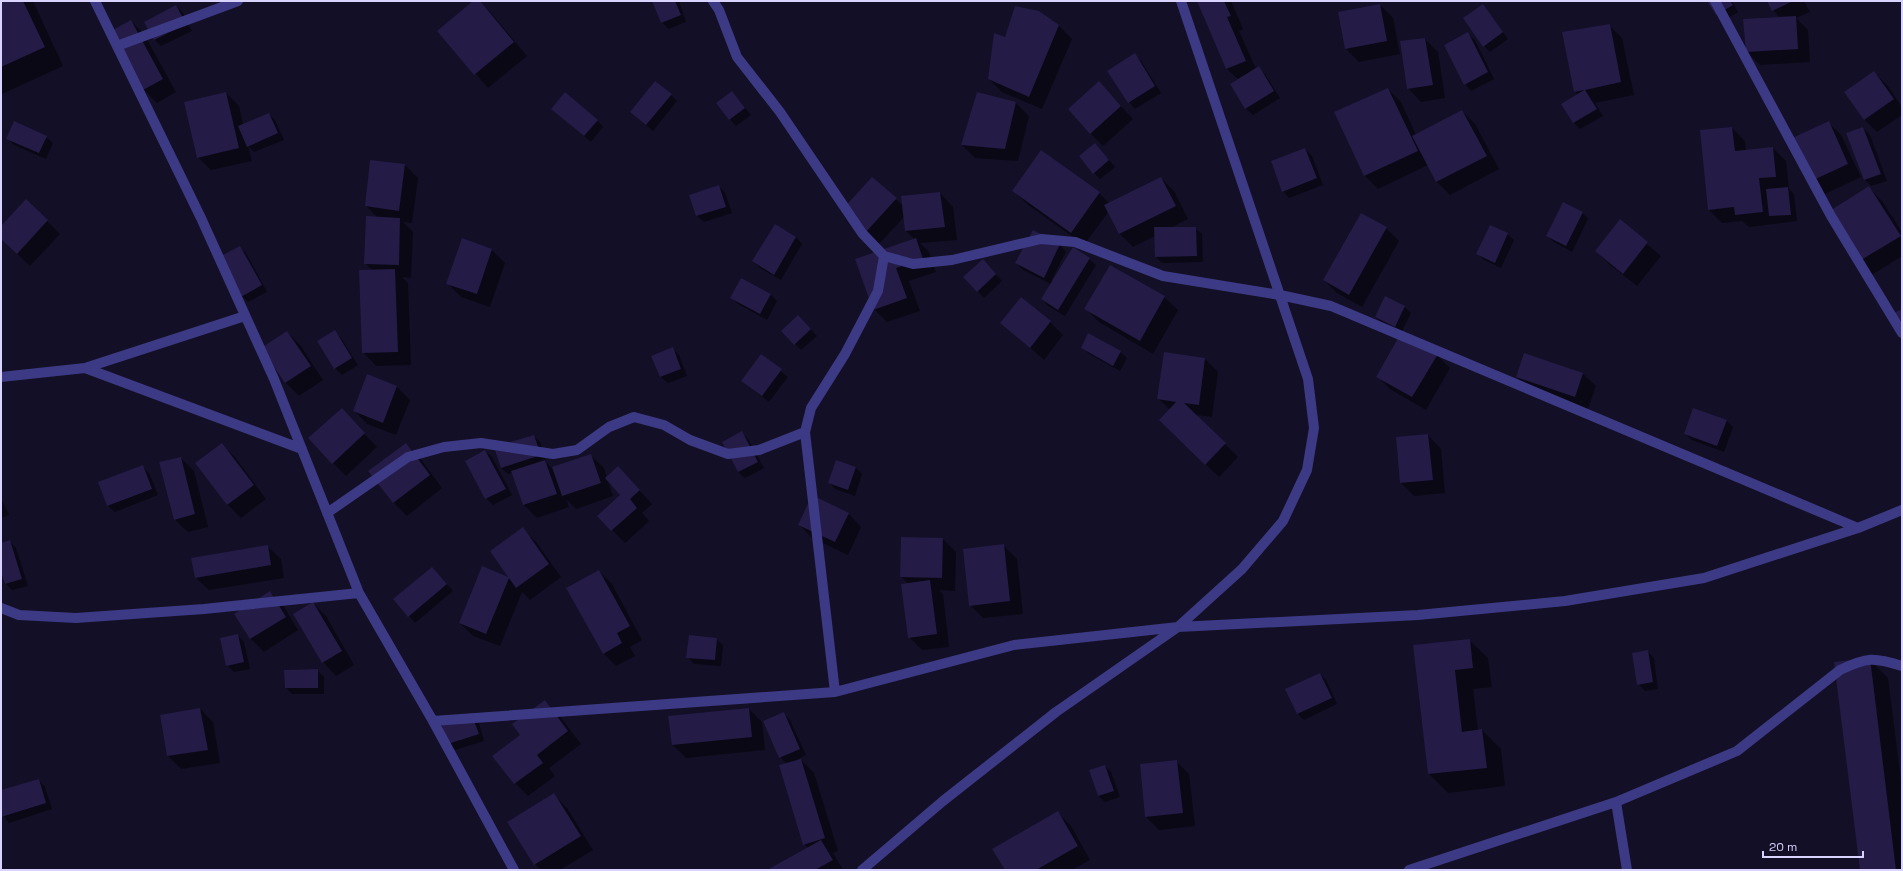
<svg xmlns="http://www.w3.org/2000/svg" width="1903" height="871" font-family="'Space Grotesk',sans-serif">
<rect width="100%" height="100%" fill="#130f26"/>
<!-- shadow -->
<path fill="#0007" d="M1,1H33L63,66L2,94Z
M475,1H479L490,12L527,56L488,88L439,31Z
M654,1H679L686,22L668,29L662,22Z
M1198,1H1231L1243,29L1239,31L1256,69L1258,68L1265,74L1280,98L1253,115L1246,109L1231,84L1239,80L1227,69Z
M1708,1H1732L1738,12L1723,21Z
M1768,1H1804L1810,12L1796,18L1808,30L1810,62L1760,65L1747,52L1780,18L1773,10Z
M1380,5L1393,18L1400,54L1359,62L1346,49L1339,13Z
M176,6L183,13L192,31L161,46L155,40L145,22Z
M1483,6L1508,39L1490,52L1484,46Z
M1039,12L1059,26L1072,39L1042,109L1002,92L989,79L1006,38Z
M131,21L144,34L176,92L157,103L144,90L112,31Z
M1609,25L1622,38L1634,95L1595,103L1603,116L1580,129L1574,123L1563,104L1578,95L1575,91Z
M1468,34L1475,40L1494,79L1471,91L1465,84Z
M1425,39L1438,52L1445,98L1421,102L1408,88Z
M1135,55L1141,61L1161,93L1135,109L1129,102Z
M1874,72L1887,85L1902,107V115L1877,132L1864,119Z
M1099,82L1133,119L1103,146L1090,133Z
M1388,89L1401,102L1416,135L1462,111L1475,124L1499,169L1450,195L1437,182L1428,165L1378,189L1365,176Z
M732,92L751,115L736,126L730,119Z
M226,93L239,106L243,125L269,114L275,120L284,140L254,152L248,146L252,161L211,170L198,157Z
M977,93L1016,103L1029,116L1018,161L975,158L962,145Z
M671,95L677,101L653,131L631,112Z
M552,109L597,120L603,127L591,142Z
M1828,122L1841,135L1861,177L1823,195L1810,182Z
M1732,128L1745,141L1746,151L1773,148L1786,161L1789,189L1794,194L1797,221L1749,227L1742,221L1722,223L1709,210Z
M1863,128L1870,135L1887,181L1871,186L1865,180L1847,134Z
M46,137L53,143L46,159L14,145L7,138Z
M1095,144L1115,167L1100,179L1094,173Z
M1305,149L1312,156L1323,185L1289,198L1283,191Z
M405,165L418,178L412,223L403,222L413,232L411,278L402,277L408,283L411,365L376,366L363,352L372,270L365,263L378,218L366,206Z
M1161,178L1174,191L1188,219L1170,228H1195L1202,234L1203,262L1162,263L1156,257L1155,236L1133,247L1120,234L1109,211L1084,245L1027,204L1014,191L1099,193L1110,204Z
M719,186L725,193L732,213L704,222L697,216L690,196Z
M1869,188L1882,201L1902,232V256L1870,276L1857,262Z
M940,193L953,207L957,240L920,243L929,252L936,272L909,281L920,311L887,322L874,309L857,260L915,240L906,231L904,217L878,245L855,224L896,199L903,206Z
M1582,212L1588,219L1572,252L1554,242L1547,236Z
M47,221L60,234L30,266L1,238V227Z
M1620,221L1661,256L1637,286L1609,264L1596,251Z
M1386,228L1399,241L1362,307L1337,293L1324,280Z
M1507,234L1514,240L1501,268L1484,260L1478,254Z
M796,237L802,244L781,280L760,268L754,261Z
M1060,245L1066,252L1051,281L1053,282L1089,259L1096,265L1065,316L1048,306L1042,299L1051,284L1023,270L1016,263Z
M239,247L246,253L267,292L248,302L242,296Z
M492,250L505,263L490,307L461,297L447,283Z
M989,267L1002,281L984,298L965,277Z
M770,294L777,301L767,320L738,304L732,298Z
M1164,297L1178,310L1153,354L1099,322L1086,309Z
M1405,307L1411,313L1401,333L1382,323L1376,317Z
M798,316L817,336L801,350L782,331Z
M1050,322L1063,335L1044,360L1002,323Z
M287,332L300,345L323,380L299,396L286,383L262,348Z
M334,332L341,338L358,365L342,375L335,368L318,342Z
M1082,347L1120,352L1127,358L1120,371L1089,354Z
M673,349L679,355L687,376L668,383L661,377L653,356Z
M1165,354L1205,359L1218,372L1212,417L1196,415L1238,457L1219,477L1173,433L1170,410L1158,398Z
M761,355L788,377L769,402L742,381Z
M1437,355L1450,368L1426,410L1390,389L1377,376Z
M1582,373L1596,386L1588,409L1530,390L1517,377Z
M368,376L397,387L410,400L396,435L367,424L354,410Z
M352,421L377,447L346,476L333,463Z
M1727,421L1733,427L1724,452L1692,440L1685,434Z
M742,433L748,439L764,468L745,478L738,472L723,443Z
M1428,435L1441,449L1445,493L1414,496L1401,483Z
M534,436L540,442L546,462L552,468L590,455L604,468L607,478L618,467L652,504L642,513L649,521L625,543L612,530L622,495L607,479L613,496L576,509L567,500L569,507L537,518L524,505L512,473L508,474L501,468Z
M221,444L235,457L266,499L241,518L228,505L196,463Z
M406,444L419,457L442,488L407,516L394,503L370,471Z
M485,451L492,457L512,495L493,505L486,498Z
M181,458L194,471L208,527L188,532L174,519Z
M837,461L856,468L862,474L855,496L835,489L829,482Z
M142,466L149,473L158,495L115,512L108,506L99,483Z
M1,498L9,515L1,518Z
M848,513L861,527L848,555L812,538L799,524Z
M523,529L536,542L561,577L530,600L522,592L500,646L473,636L460,623L483,568L511,580Z
M943,539L956,552L955,591L939,590L943,594L949,647L922,650L909,637L908,584L901,576Z
M10,542L16,548L28,586L12,590L6,584L1,569V544Z
M267,546L281,559L284,578L209,590L195,577Z
M1004,546L1017,559L1023,614L983,618L970,605Z
M599,571L612,584L642,640L630,647L635,656L616,666L603,653Z
M438,574L453,591L415,623L395,599Z
M270,592L283,605L298,630L264,652L251,639L236,614Z
M313,603L326,616L354,665L336,676L323,662L295,614Z
M237,635L244,642L250,669L234,672L227,665Z
M716,639L723,645L721,666L694,664L688,657Z
M1469,640L1488,658L1492,687L1473,689L1478,731L1482,730L1501,749L1505,786L1448,793L1429,774L1414,646Z
M1647,651L1654,658L1658,689L1645,691L1638,684Z
M1869,659L1888,678L1902,788V870H1861Z
M317,670L324,677V694H292L286,688Z
M1320,674L1326,680L1337,704L1304,720L1298,714Z
M545,701L558,714L581,744L549,768L555,776L528,796L515,783L521,735Z
M200,709L213,722L220,763L181,769L168,756Z
M749,709L762,722L765,750L686,758L673,745L670,717Z
M784,714L790,720L806,755L796,760V761L801,760L814,773L838,851L833,853L843,870H769L808,848L804,844L787,764L780,757Z
M478,720L484,741L455,750L449,744Z
M1176,761L1189,774L1195,826L1159,830L1146,817L1141,765Z
M1105,766L1111,772L1120,797L1105,802L1098,796Z
M39,780L45,787L52,809L9,823L1,813V792Z
M554,795L567,808L593,850L560,870H541L535,864Z
M1058,813L1071,826L1090,860L1072,870H1006Z"/>
<!-- building -->
<path fill="#241b47" d="M1,1H23L45,47L1,67Z
M473,1H480L514,42L474,75L437,31Z
M652,1H675L681,15L661,23Z
M1197,1H1224L1231,16L1227,17L1246,61L1226,69Z
M1707,1H1730L1733,5L1716,15Z
M1767,1H1793L1772,11Z
M1380,4L1387,41L1345,49L1338,12Z
M1483,4L1503,32L1483,47L1463,18Z
M176,5L186,24L154,40L144,22Z
M1015,6L1039,11L1059,25L1029,97L988,79L994,33L1005,37Z
M1796,16L1798,49L1746,52L1743,19Z
M131,20L163,79L143,90L111,31Z
M1610,24L1621,82L1585,90L1597,109L1573,123L1561,104L1584,90L1574,92L1562,32Z
M1468,32L1488,72L1464,85L1444,45Z
M1425,38L1433,85L1407,89L1400,41Z
M1135,53L1155,86L1128,103L1107,71Z
M1259,66L1274,91L1245,109L1230,84Z
M1874,71L1894,99L1864,120L1844,92Z
M655,81L672,94L646,125L630,112Z
M1099,81L1121,106L1090,134L1068,109Z
M1388,88L1418,151L1364,176L1334,112Z
M732,91L745,108L729,120L716,103Z
M226,92L239,148L197,158L184,102Z
M565,92L598,120L584,136L551,109Z
M977,92L1016,102L1005,149L961,145Z
M1462,110L1487,156L1436,182L1412,136Z
M269,113L278,133L247,147L238,126Z
M14,121L47,136L39,153L6,139Z
M1829,121L1848,164L1809,182L1788,140Z
M1732,127L1735,151L1773,147L1776,177L1759,178L1763,212L1735,215L1734,207L1708,210L1700,130Z
M1863,127L1881,174L1864,180L1846,133Z
M1095,143L1109,160L1093,174L1079,156Z
M1305,148L1317,178L1282,192L1271,161Z
M1041,150L1100,192L1071,233L1012,191Z
M370,160L405,164L399,211L365,206Z
M872,177L897,198L865,233L841,211Z
M1161,177L1176,206L1119,234L1104,205Z
M719,185L726,207L696,216L689,195Z
M1869,186L1901,236L1856,263L1825,214Z
M1788,187L1791,215L1769,216L1766,189Z
M940,192L945,227L905,231L901,196Z
M26,199L48,220L17,254L1,239V226Z
M1563,202L1583,212L1566,246L1546,236Z
M1361,213L1387,227L1349,295L1323,280Z
M366,216L400,218L399,265L364,264Z
M1620,219L1648,242L1623,274L1595,251Z
M775,224L796,237L774,275L752,261Z
M1490,225L1508,233L1495,263L1476,254Z
M1154,227H1196L1197,256L1155,257Z
M1033,230L1060,244L1044,278L1015,263Z
M462,238L492,249L477,294L446,284Z
M916,238L923,259L896,268L907,298L873,310L855,259Z
M240,246L262,285L241,297L219,257Z
M1073,247L1090,258L1058,310L1041,299Z
M983,259L996,274L977,292L963,277Z
M1110,265L1165,296L1140,341L1084,309Z
M395,269L398,352L362,353L359,270Z
M741,278L771,294L760,314L730,298Z
M1385,296L1405,306L1395,327L1375,317Z
M1021,297L1051,321L1030,348L1000,323Z
M1902,309V326L1894,313Z
M798,315L811,329L794,345L781,331Z
M335,330L352,358L334,369L317,341Z
M287,331L311,366L285,383L261,348Z
M1088,333L1121,351L1113,366L1081,348Z
M1401,333L1438,354L1412,397L1376,377Z
M673,347L681,369L660,377L651,356Z
M1164,352L1205,358L1199,405L1184,403L1226,443L1205,465L1159,420L1176,402L1157,399Z
M1524,353L1583,373L1575,397L1516,377Z
M761,354L782,369L762,396L741,381Z
M367,374L397,386L383,423L353,411Z
M342,408L365,433L332,464L308,438Z
M1693,408L1727,420L1717,446L1684,434Z
M742,431L758,462L738,472L722,442Z
M1428,434L1433,480L1400,483L1396,437Z
M534,435L541,455L501,468L494,447Z
M222,443L254,485L227,505L195,463Z
M406,443L430,475L393,503L368,471Z
M485,450L506,489L485,499L465,461Z
M591,454L601,483L562,496L552,467Z
M181,457L195,514L174,520L159,462Z
M545,460L557,494L523,505L511,471Z
M836,460L856,467L848,490L828,483Z
M143,465L152,489L107,506L98,482Z
M618,466L640,490L630,499L637,508L611,531L597,516L620,495L605,478Z
M812,495L849,513L835,542L798,525Z
M523,527L549,564L516,588L509,578L486,634L459,623L482,566L508,577L490,551Z
M901,537L943,538L942,578L900,577Z
M10,540L22,579L5,584L1,572V543Z
M1004,544L1010,601L969,606L963,549Z
M268,545L271,565L195,578L191,558Z
M432,567L447,584L408,617L393,599Z
M599,570L630,626L617,633L622,643L603,654L566,588Z
M930,580L937,634L908,638L901,584Z
M270,591L286,617L250,639L234,614Z
M313,602L342,651L322,663L293,614Z
M238,634L244,662L226,666L220,638Z
M689,635L717,638L715,660L686,658Z
M1470,639L1473,668L1455,670L1462,732L1482,729L1487,768L1428,774L1413,645Z
M1648,650L1653,682L1637,685L1632,653Z
M1870,658L1896,870H1860L1834,662Z
M318,669V688H285L284,670Z
M1320,673L1332,698L1297,714L1285,689Z
M545,700L568,731L537,755L543,763L514,784L492,756L520,735L512,724Z
M200,708L208,750L167,756L160,715Z
M749,708L752,737L672,745L668,716Z
M784,712L800,749L779,758L763,721Z
M471,713L479,734L448,744L441,723Z
M801,759L825,838L803,845L779,765Z
M1177,760L1183,813L1145,817L1140,764Z
M1105,765L1114,791L1098,796L1089,770Z
M39,779L46,803L1,817V790Z
M554,793L581,836L534,865L507,822Z
M1058,811L1078,846L1036,870H1005L992,849Z
M821,840L833,860L815,870H767Z"/>
<g fill="none" stroke-linecap="round" stroke-linejoin="round">
<!-- lane -->
<path stroke="#3d3a85" stroke-width="10" d="M1616,802L1627,870
M1409,870L1616,802L1737,751L1840,670C1867,657 1874,657 1902,666"/>
<!-- street -->
<path stroke="#3d3a85" stroke-width="10" d="M95,1L201,218L274,379L359,593L433,721L514,870
M713,1L719,10L737,57L780,112L862,233L884,256L913,264L952,260L1041,239L1075,242L1163,276L1280,295L1331,306L1858,528
M1715,1L1831,216L1902,333
M117,46L238,1
M85,368L302,449
M1,377L85,368L245,316
M327,513L408,457L444,447L481,443L553,454L577,450L609,427L634,417L664,425L690,440L728,454L759,450L805,432
M1,608L19,615L76,618L204,609L359,593
M835,692L805,432L811,408L845,354L878,291L884,256
M433,721L835,692L1014,645L1178,627L1418,615L1565,601L1704,578L1858,528L1902,510
M862,870L943,801L1056,712L1178,627L1242,569L1283,521L1307,470L1314,428L1308,379L1181,1"/>
</g>
<!-- border -->
<rect width="1903" height="871" fill="none" stroke="#d9d4ff" stroke-width="4"/>
<!-- scale -->
<path d="M1763 851v6h100v-6" fill="none" stroke="#d9d4ff" stroke-width="2"/>
<text x="1769" y="851" font-size="12" fill="#d9d4ff" stroke="#130f26" stroke-width="3" paint-order="stroke">20 m</text>
</svg>
